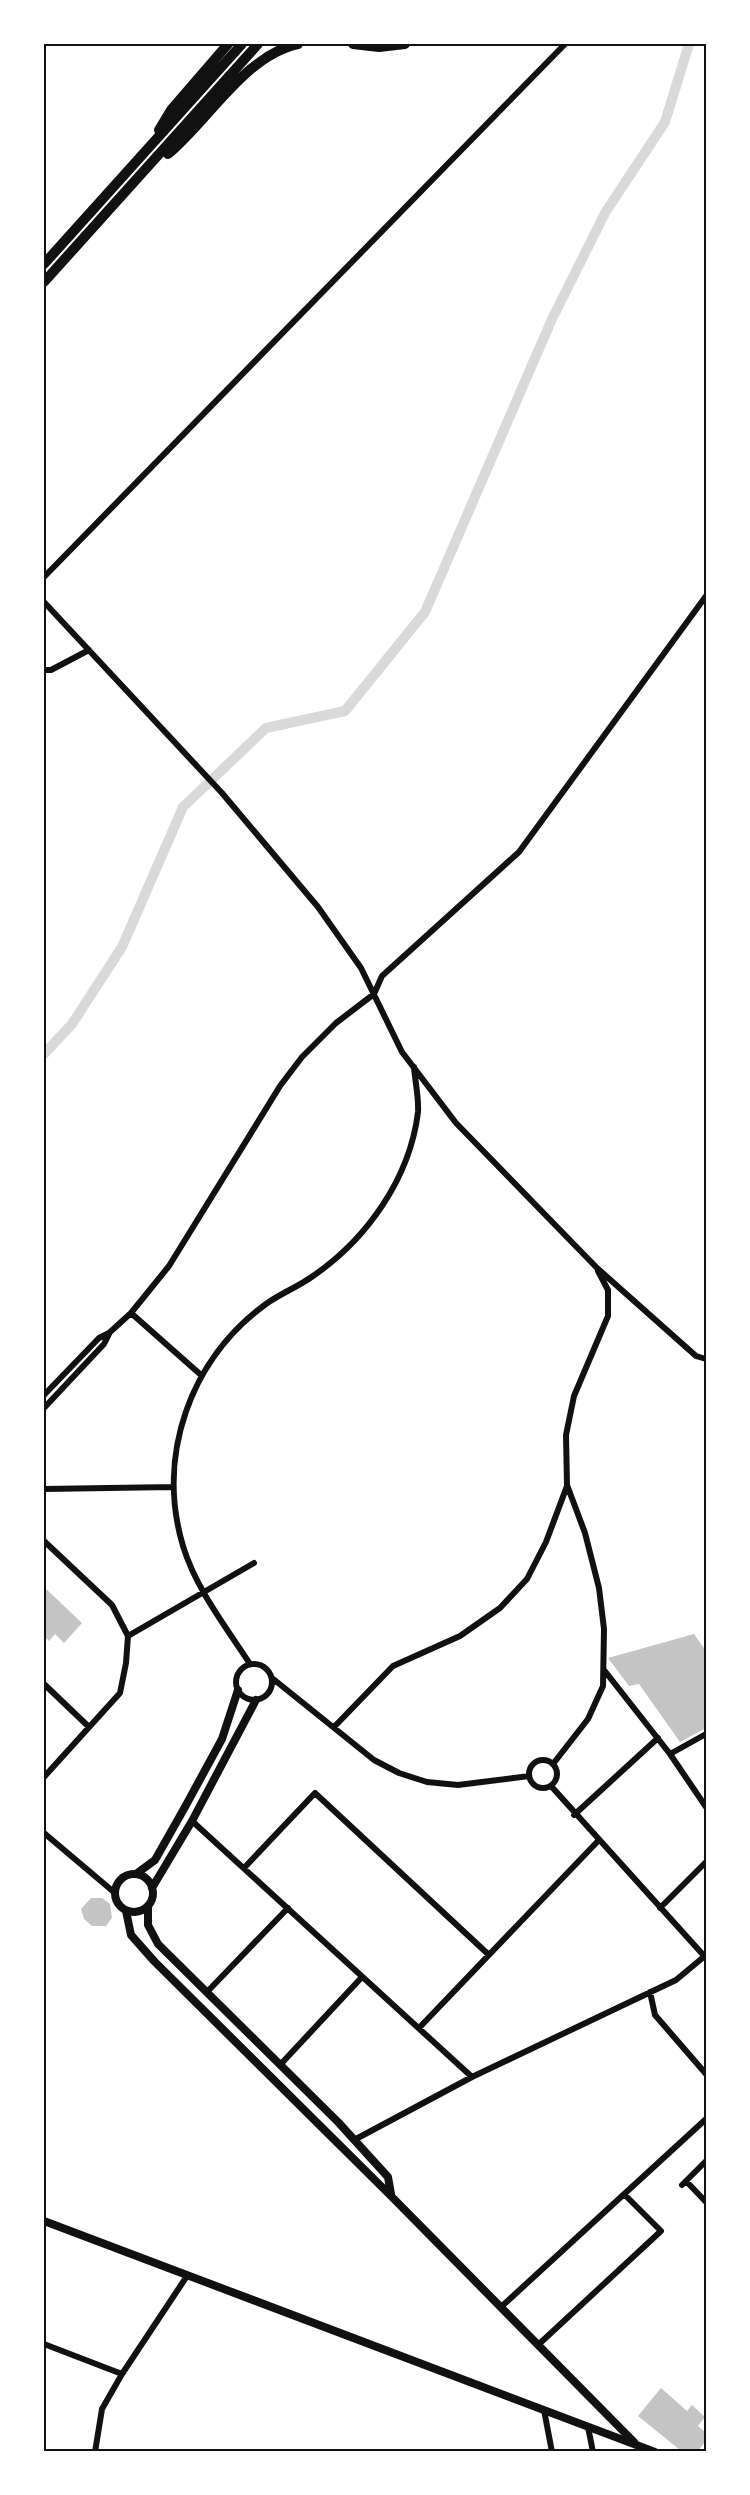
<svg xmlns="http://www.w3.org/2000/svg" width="750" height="2495" font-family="'DejaVu Sans',sans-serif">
<rect width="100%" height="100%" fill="#fff"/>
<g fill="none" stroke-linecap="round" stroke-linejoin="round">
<!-- canal -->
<path stroke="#d9d9d9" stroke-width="10" d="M44,1054L72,1024L122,947L183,807L266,728L345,711L425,612L552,319L605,213L665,122L689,44"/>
</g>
<!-- building -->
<path fill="#c4c4c4" d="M44,1587L82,1623L64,1643L55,1634L49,1641L44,1636Z
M694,1634L706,1651V1728L680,1742L639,1684L629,1686L608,1658Z
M91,1898H102L110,1904L112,1918L106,1926H92L84,1919L81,1909Z
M661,2388L687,2411L692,2405L705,2417L698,2426L706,2433V2441L697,2452L680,2450L638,2416Z"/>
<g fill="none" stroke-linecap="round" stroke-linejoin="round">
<!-- minor -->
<path stroke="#111" stroke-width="6" d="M44,577L565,44
M44,602L222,793L318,907L361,968L402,1052L456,1123L597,1268L696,1356L706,1359
M44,670H51L89,650
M131,1313L201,1375
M44,1395L99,1338L109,1333L131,1313L169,1266L280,1086L302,1057L336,1023L374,994L382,976L519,852L706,596
M44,1408L104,1344L109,1334
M44,1489L173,1487
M44,1541L112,1605L128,1636L126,1663L120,1693L44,1777
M128,1636L254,1563
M250,1664C226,1627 196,1589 183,1546C156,1456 190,1359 266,1304C281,1293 298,1287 313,1276C367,1239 410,1178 418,1112C419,1098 415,1081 414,1067
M236 1682a18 18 0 1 1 36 0a18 18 0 1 1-36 0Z
M604,1670L670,1754L706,1807
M272,1678L374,1760L399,1773L427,1782L458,1785L529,1776
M44,1684L89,1727
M335,1726L393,1666L460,1636L500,1608L527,1579L546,1542L567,1486
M670,1754L706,1734
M529 1774a14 14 0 1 1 28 0a14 14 0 1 1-28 0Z
M553,1764L588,1719L603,1686L604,1629L599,1588L585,1533L567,1485L566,1435L574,1396L608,1316V1290L598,1271
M551,1786L706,1958
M574,1815L658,1738
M192,1821L472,2077
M44,1833L115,1893
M244,1868L315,1793L489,1955
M660,1908L706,1862
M207,1992L288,1908
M650,1992L655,2015L706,2074
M419,2028L598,1841
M280,2065L362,1977
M354,2140L472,2077L676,1980L706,1955
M686,2181L706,2202
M682,2185L706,2161
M501,2307L706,2119
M44,2344L122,2374
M538,2345L661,2231L625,2195
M544,2410L552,2452
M588,2427L593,2452
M95,2452L102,2409L122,2374L187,2276"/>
<!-- tertiary -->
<path stroke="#111" stroke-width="8" d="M136,1874L155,1860L185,1807L222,1739L238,1690
M115 1893a19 19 0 1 1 38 0a19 19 0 1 1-38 0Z
M152,1888L192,1821L256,1700
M148,1906V1925L158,1944L338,2122L388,2177L391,2194
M126,1911L131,1935L154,1961L391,2196L634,2442"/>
<!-- secondary -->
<path stroke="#111" stroke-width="8" d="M44,2221L655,2452"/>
<!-- trunk -->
<path stroke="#111" stroke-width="10" d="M353,44L379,47L405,44
M159,130L171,110L228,44
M168,154C208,121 245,55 298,44
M44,264L242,44
M44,282L258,44"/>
</g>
<!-- border -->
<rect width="750" height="2495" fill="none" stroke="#ffffff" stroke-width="90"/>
<rect x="45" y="45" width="660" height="2405" fill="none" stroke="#111" stroke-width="2"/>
</svg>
